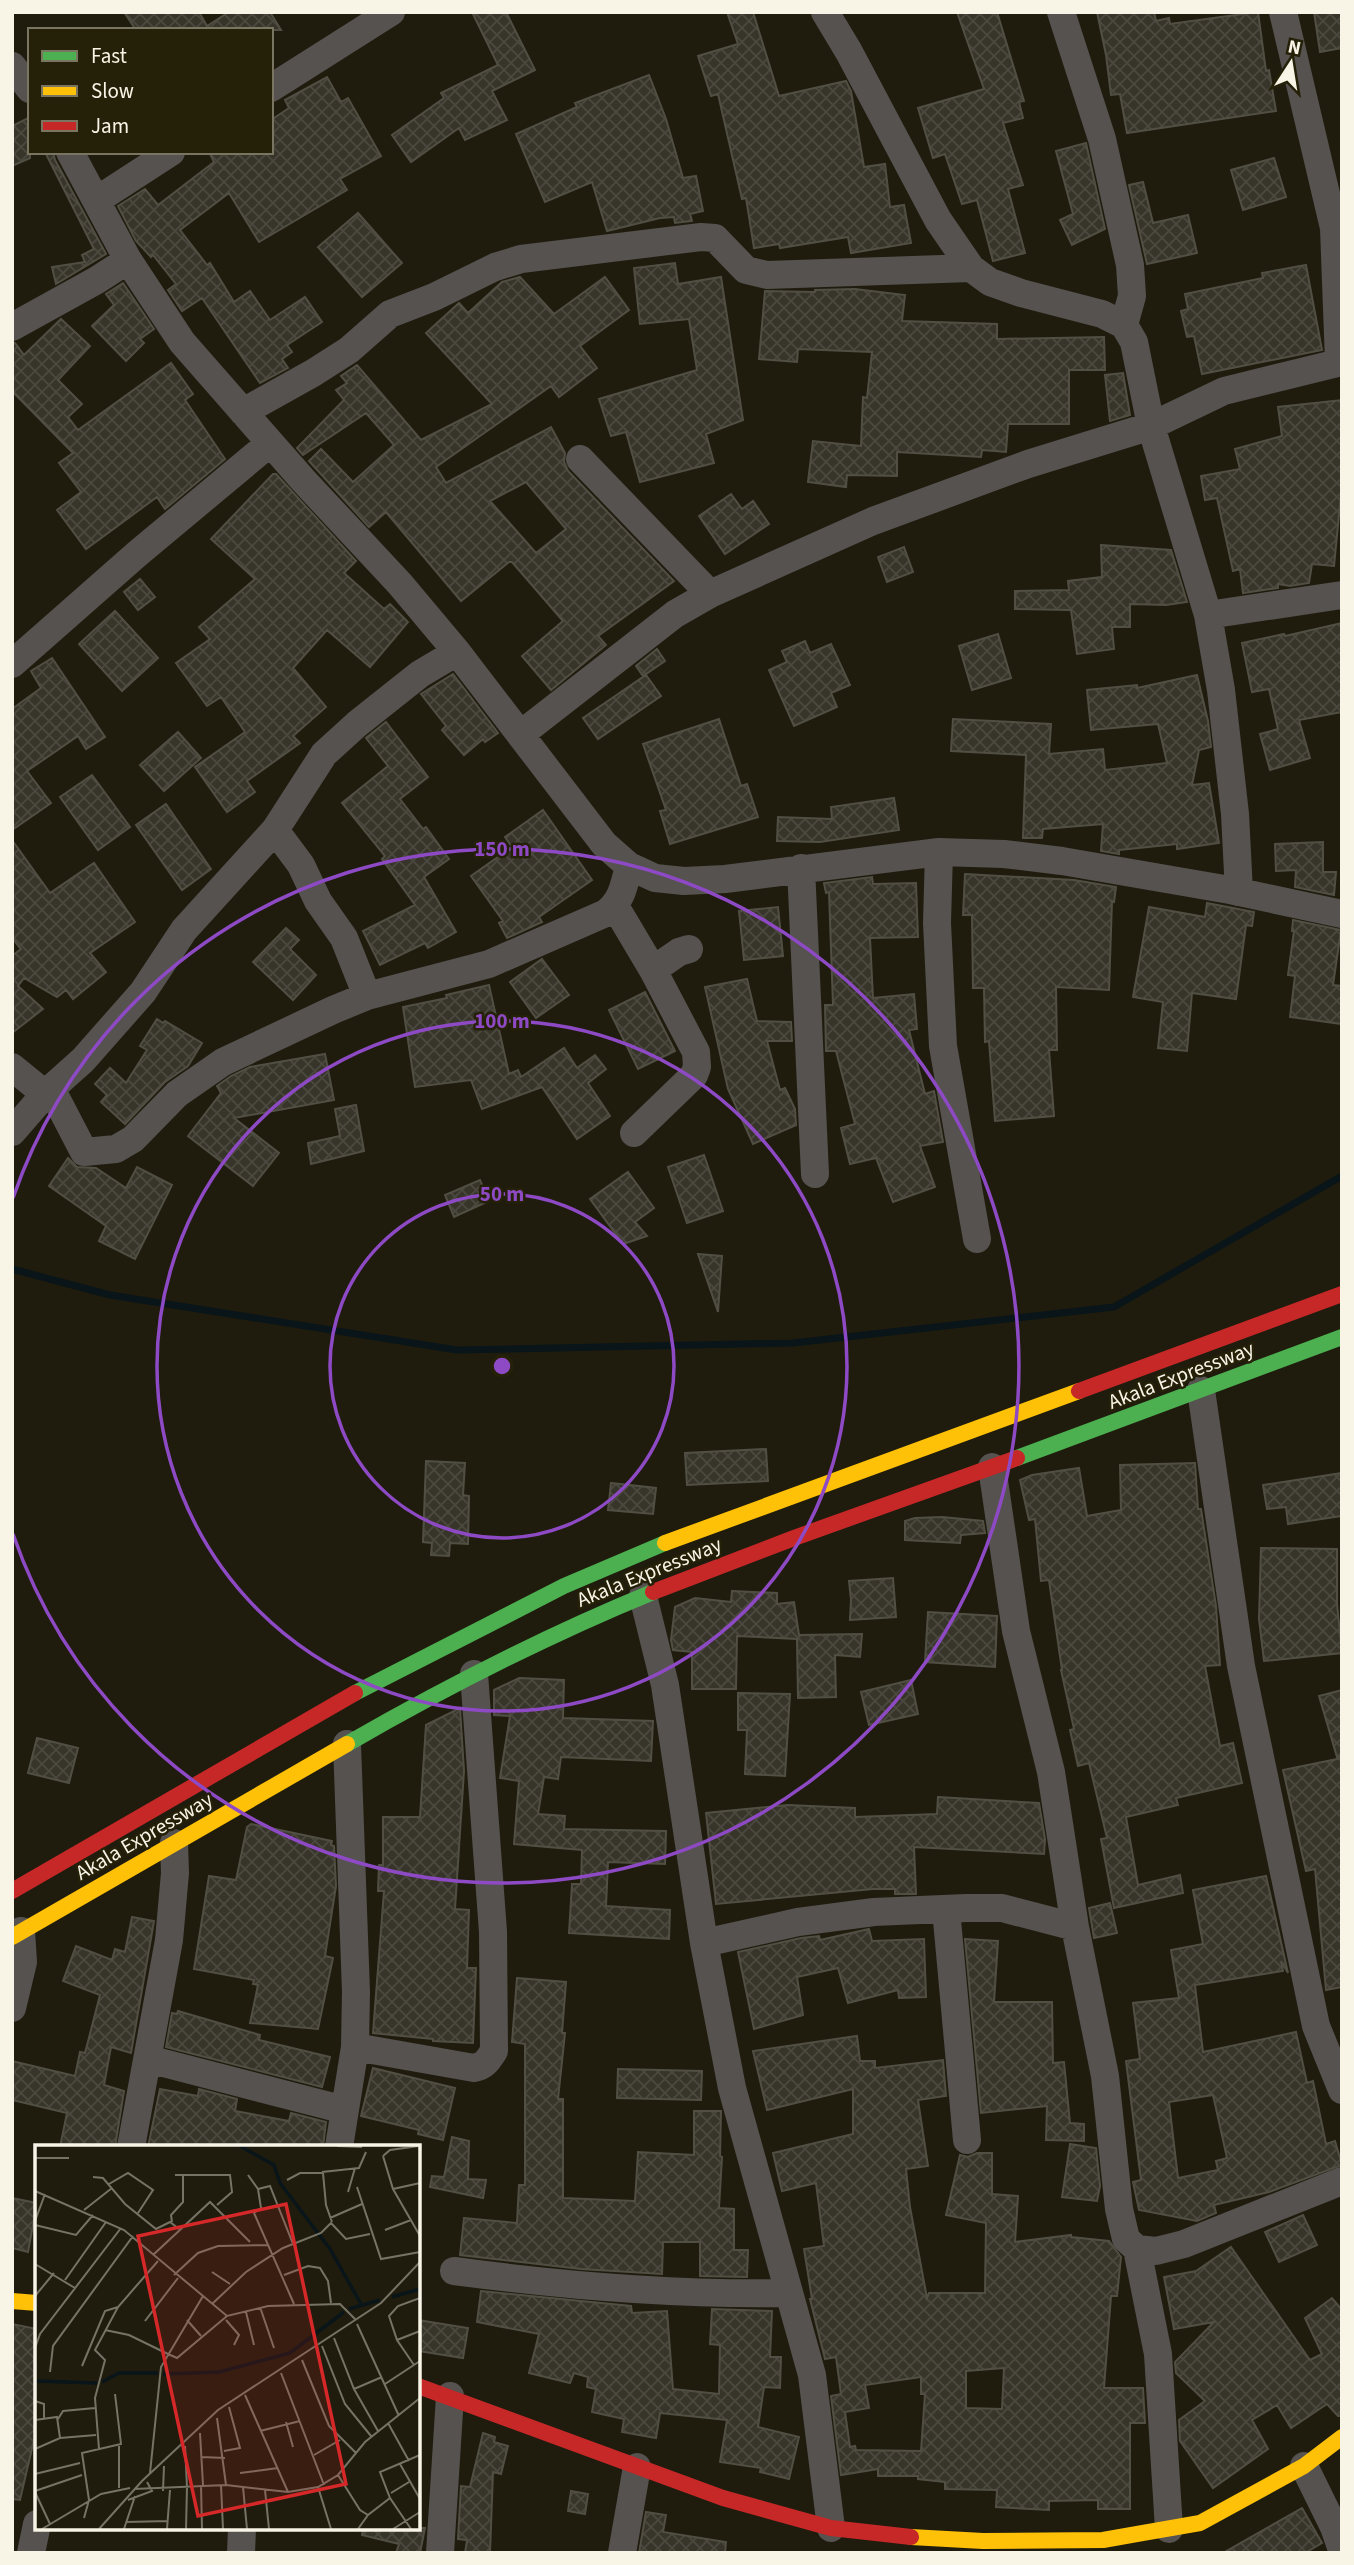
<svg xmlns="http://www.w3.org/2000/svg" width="1354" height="2565" font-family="'Source Sans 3',sans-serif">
<defs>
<pattern id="building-cross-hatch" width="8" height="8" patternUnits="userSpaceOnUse" patternTransform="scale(1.75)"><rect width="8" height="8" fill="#37352a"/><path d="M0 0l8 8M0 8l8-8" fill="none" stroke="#4b493f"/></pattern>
</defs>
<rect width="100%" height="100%" fill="#1f1c0e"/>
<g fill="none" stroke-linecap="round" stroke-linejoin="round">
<!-- stream -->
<path stroke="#091519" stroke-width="7" d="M12,1269L110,1295L457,1350L793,1343L1114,1307L1342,1176"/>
</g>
<!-- building -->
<path fill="url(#building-cross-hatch)" stroke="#514f43" stroke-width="2" fill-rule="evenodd" d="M124,12H199L207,26L229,12H270L281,30H136Z
M472,12H506L535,70L492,91L507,120L465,140L459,128L411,162L392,135L444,98L441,93L498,65Z
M727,12H753L779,96L846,81L851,91L864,167L885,164L890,207L904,205L911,243L851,253L848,237L780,248L779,244L754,248L746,198L742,199L718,94L711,96L698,56L738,44Z
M957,12H997L1024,101L1019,102L1023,118L1003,123L1023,185L1008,189L1025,253L993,261L977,200L962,204L945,154L933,158L918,108L984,89Z
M1097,12H1154L1156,21L1169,18L1170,24L1258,12L1266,71L1269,70L1276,111L1127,133L1120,94L1111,95L1106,55Z
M1314,12H1342V48L1320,52Z
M649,75L666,119L683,178L696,176L703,211L690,214L692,221L675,223L674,217L660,218L607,231L592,182L545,202L516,134L577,107L575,103Z
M327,77L341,102L348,98L381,156L340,179L347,190L259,242L229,193L180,230L207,265L210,263L234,302L250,291L270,320L305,297L322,322L287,345L292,352L282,359L288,368L260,383L202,298L182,311L168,290L176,284L153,255L151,257L136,241L118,206L145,189L158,205L214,162L209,152H271V120L289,108L285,100Z
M30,117V158L12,166V126Z
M1086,143L1105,229L1072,245L1060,220L1073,214L1056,151Z
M45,152H53L55,160L106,254L56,284L52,267L85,262L82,255L94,249Z
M1274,158L1286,197L1243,210L1231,170Z
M1143,182L1153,223L1188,215L1197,253L1147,264L1129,185Z
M358,213L402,263L362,297L318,247Z
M675,263L678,284L721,277L743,420L706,434L714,463L640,482L626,432L611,436L599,399L697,370L689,319L640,324L634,268Z
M1306,265L1322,350L1202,374L1194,336L1187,337L1181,311L1188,309L1185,294L1263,278L1262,273Z
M520,277L554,314L605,277L629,310L580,346L597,368L559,397L551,386L436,467L446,483L551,427L565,453L564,462L568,471L674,581L598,636L606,645L551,690L522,656L563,621L512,562H509L461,601L386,512L369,527L309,461L321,449L353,482L394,445L366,413L303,455L297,448L344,400L336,390L347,383L341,376L357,365L421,440L492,404L426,333L459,303L468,313L502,282ZM526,482L566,529L536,553L490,501Z
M123,283L154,329L140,339L144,343L126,361L92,326L114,305L106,294Z
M855,289L905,295L902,321L997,324V339L1104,337L1105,370H1069V424H1008L1006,452L982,450L981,457L897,452V476L847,475L846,487L808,482L813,441L861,446L863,397L867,398L872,352L798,349L797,362L759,359L765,291L815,292V290Z
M61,319L90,346L58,380L82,404L68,417L78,430L171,363L193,394L185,400L225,459L165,509L157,497L86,549L57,510L81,492L59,463L73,453L12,391V344L15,343L24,355Z
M1123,373L1130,415L1110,421L1105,375Z
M1342,400V484L1334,566L1312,564L1309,583L1290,586L1278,584V588L1243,593L1240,569L1233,571L1217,498L1205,500L1201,476L1240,469L1235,449L1282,436L1278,407Z
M273,474H276L356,561L344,573L384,609L390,604L408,622L370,667L327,630L293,668L326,707L293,736L300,743L247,781L255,792L227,812L195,767L245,732L221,697L207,706L176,663L210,639L199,627L255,579L211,539Z
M731,494L742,509L753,501L769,524L725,554L699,516Z
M1101,545L1171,550L1187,602L1166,605L1130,604V627H1112L1114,649L1077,654L1071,610L1015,609V591L1069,590L1068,581L1102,577Z
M904,547L913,572L887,582L878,557Z
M140,579L155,597L138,610L124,592Z
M115,611L158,658L122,691L79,644Z
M1342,623V712L1299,720L1310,758L1270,770L1260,734L1278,729L1269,689L1252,692L1242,643L1284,634L1285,636Z
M998,634L1011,678L972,690L959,646Z
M805,641L810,653L831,644L850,685L831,693L837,707L794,726L769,670L787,662L782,651Z
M657,649L665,661L643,676L636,666Z
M52,658L105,737L86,749L78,736L27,771L51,803L12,830V709L41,688L31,671Z
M453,674L498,733L485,742L483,739L464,755L442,730L446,726L421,694Z
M646,675L661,696L598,739L583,718Z
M1197,675L1208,721L1211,747L1199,750L1192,785L1209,783L1219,843L1177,849V844L1119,850V854L1101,851L1103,824L1043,829L1042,838H1023L1026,755L951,751L953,719L1051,724L1049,754L1103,749L1105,770L1167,763L1158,724L1091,730L1087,690L1137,685V688Z
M719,719L741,786L747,784L758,817L670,844L660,811L666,810L643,744Z
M386,722L428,777L400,799L423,829L426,827L449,859L424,877L456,932L428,948L425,943L380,965L363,931L415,905L382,859L385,856L342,803L388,766L366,738Z
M178,732L201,758L164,791L140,765Z
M92,775L130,827L98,850L60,797Z
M894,798L899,830L820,842L777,841L778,817L832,819L831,807Z
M166,804L211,869L182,890L136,825Z
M543,810L592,880L539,917L542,922L507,938L499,923L503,921L471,876L512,847L505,837Z
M12,840L50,893L94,863L135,922L90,953L106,972L73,999L66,990L57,997L24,978L18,986L43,1009L12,1033V956L21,949L12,938Z
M1323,842V872H1336L1334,895L1295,887L1296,870L1276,871L1275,844Z
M965,874L1074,880L1116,887L1114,902L1112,901L1109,990L1056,987L1057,1050H1049L1054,1116L995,1121L989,1041L985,1042L984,988H973L972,915H963Z
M872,877L873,884L916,883L918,937L870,938L873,998L914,994L917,1029L909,1030L925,1094L934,1091L943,1142L920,1146L935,1187L893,1202L876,1158L850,1164L841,1128L855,1124L836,1051H826L825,1005H833L829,892L826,893L824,883Z
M1207,903L1254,912L1252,926L1246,925L1236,999L1192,993L1187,1051L1158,1048L1163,1002L1133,997L1149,907L1205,917Z
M778,907L783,956L744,960L739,911Z
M1293,920L1341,930L1333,985L1342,986V1024L1290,1017L1295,976L1288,975L1294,931H1292Z
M286,928L299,940L290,949L316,975L293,1000L253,962Z
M542,959L569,995L536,1018L510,982Z
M747,979L757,1021L791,1022L792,1041H767L780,1090L785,1088L795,1109L796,1125L753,1144L728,1089L705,987Z
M489,985L509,1074L518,1070L521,1077L564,1048L577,1068L595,1055L606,1069L588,1083L610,1116L577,1139L542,1087L482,1109L471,1080L415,1087L403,1007L447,998L446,995Z
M645,992L675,1051L638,1069L609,1010Z
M157,1019L163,1023L165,1021L202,1043L188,1066L165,1082L125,1124L101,1102L107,1095L95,1084L110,1068L126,1083L147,1050L140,1046Z
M325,1054L334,1100L234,1118L279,1153L253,1186L188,1136L221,1093L217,1086L231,1076L250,1067Z
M356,1105L364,1151L311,1164L308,1143L340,1136L335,1109Z
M704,1155L723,1211L687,1223L668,1167Z
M68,1158L77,1167L96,1168L126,1188L137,1167L172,1185L135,1259L99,1241L106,1226L49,1186Z
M628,1172L654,1208L635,1222L647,1236L623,1244L590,1199Z
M480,1180L489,1201L454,1217L445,1195Z
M698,1254L722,1256L718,1312Z
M766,1449L768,1481L687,1485L685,1453Z
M426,1461L465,1463L463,1495L469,1496L468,1544L450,1543L449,1556L431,1555L432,1543L423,1542Z
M1195,1463L1198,1509H1201L1216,1606L1220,1665L1205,1666L1220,1746L1233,1743L1242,1783L1176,1798L1178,1805L1126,1817L1138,1885L1180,1875L1183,1893L1114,1908L1101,1839L1107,1838L1089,1763L1078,1766L1070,1730L1074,1729L1061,1670H1062L1049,1580L1041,1581L1035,1519L1029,1520L1020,1480L1032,1475L1079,1468L1087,1516L1121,1510L1120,1465Z
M1342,1473V1516L1288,1524L1286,1507L1267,1509L1263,1485Z
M611,1483L656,1488L653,1514L608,1510Z
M942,1517L983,1521L985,1533L961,1535L960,1543L905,1540V1521L915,1518Z
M1261,1548L1337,1549V1604L1342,1653L1264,1661L1259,1619Z
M893,1578L896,1617L850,1620L851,1600L849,1581Z
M732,1591L777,1593V1604L794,1602L799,1635L862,1634L860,1657L835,1655L836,1697L798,1698L797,1639L737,1636L736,1689H692V1652L673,1650L671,1640L675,1607L695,1598L731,1602Z
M928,1612L997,1616L995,1667L925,1662Z
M519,1678L564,1680L563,1718L653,1721L651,1761L561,1757L558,1779L544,1777L538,1814L565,1816L564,1829L666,1831L665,1864L608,1862L606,1906L670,1910L669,1939L569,1933L572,1884H581L582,1850L514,1844L519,1781L500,1778L510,1716L494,1715V1690Z
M911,1680L918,1714L869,1725L861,1692Z
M1342,1690V1756L1337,1757L1319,1696Z
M738,1693L790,1694L785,1776L745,1774L747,1730H738Z
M460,1708L464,1771L455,1909L469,1910L467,1968H476L473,2043L433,2041V2039L373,2033L384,1891H378L379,1865H383V1817H420L426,1725Z
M37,1738L78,1748L69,1783L28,1773Z
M1342,1758V1987L1326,1990L1315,1869L1306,1871L1283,1770Z
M938,1797L1039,1803L1045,1839L1044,1854L914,1847L916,1894H895V1889H873L716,1904L706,1813L788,1805L855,1808V1817L937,1814Z
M251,1824L332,1841L331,1845L334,1846L336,1886L325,1956L333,1958L318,2029L250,2023L258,1985L253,1984L254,1980L194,1969L209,1876L236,1880L247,1827Z
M1266,1876L1288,1973L1281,1961L1283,1971L1195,1985L1203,2052L1296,2032L1307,2083L1313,2081L1326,2144L1335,2141L1342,2165L1269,2192L1214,2205L1216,2213L1197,2221L1139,2210L1133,2182L1141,2180L1126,2061L1140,2059L1133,2003L1179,1998L1171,1950L1203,1944L1193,1890ZM1213,2095L1227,2158L1216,2161L1218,2170L1178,2178L1169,2102Z
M1110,1903L1117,1933L1094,1938L1089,1908Z
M132,1917L154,1921L131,2053L111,2047L104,2085L124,2091L115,2147H60L67,2113L12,2100V2061L75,2076L80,2052L85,2053L100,1995L63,1981L76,1946L112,1960L115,1949L125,1952Z
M869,1929L872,1941L924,1939L926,1997L899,1998L898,1990L848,2003L838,1968L797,1977L803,2015L754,2029L738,1952L801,1938L819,1936L820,1940Z
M965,1939L998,1941L994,2002H1052L1053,2063L1064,2062L1070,2123L1084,2124V2141L1046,2140L1047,2106L981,2113Z
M517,1978L566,1982L562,2033H565L558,2099H563V2198L635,2201L638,2152L694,2155V2111H721L720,2156L722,2157L719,2208L734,2209V2250H748L747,2277L700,2276V2242H663L662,2274L581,2269L460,2255L464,2218L517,2223L519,2185H525V2044L512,2042Z
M178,2011L260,2035L259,2040L330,2057L322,2087L166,2047L172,2013L177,2014Z
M857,2036L860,2061H875V2068L943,2060L946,2096L918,2100L928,2166L906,2169L910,2207L927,2298L929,2293H985L986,2223L946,2215L960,2155L968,2157L977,2153H992V2194L1018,2196L1015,2242L1071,2235V2237L1109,2241L1121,2257L1117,2296H1111L1104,2388H1143L1145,2423H1130V2509H1098V2500L1049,2501V2510L996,2507L997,2490L945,2489V2482L918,2479V2476H878V2469L841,2475L831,2396L841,2394L836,2357L825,2359L810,2299H812L804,2249L824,2246L816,2183L782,2191L773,2153L853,2134V2089L767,2110L753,2051ZM1004,2368L1002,2409L966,2408V2371ZM921,2377V2394H925L921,2451L856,2450L855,2446L850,2447L845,2412L869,2408L865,2385Z
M373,2068L455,2088L443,2140L418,2134L419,2130L361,2116Z
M618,2069L702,2071L701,2100L617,2098Z
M160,2089L198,2096L199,2089L237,2099L235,2111L289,2121L291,2113L326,2122L323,2147H148Z
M452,2137L469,2141L468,2179L486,2180L483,2198L430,2187L432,2176L444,2177Z
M1070,2144L1096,2148L1100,2186L1097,2201L1062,2197Z
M12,2198L37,2203L28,2252L12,2248Z
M1303,2215L1317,2245L1279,2262L1265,2232Z
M1231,2247L1310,2360L1322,2354L1305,2318L1332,2298L1342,2310V2416H1338L1327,2404L1291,2428L1277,2405L1252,2420L1268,2449L1213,2488L1180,2441L1179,2420L1205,2401L1176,2373L1175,2362L1214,2322L1174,2329L1164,2277L1196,2271Z
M481,2291L631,2306L632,2313L667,2311L673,2389L719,2394L720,2345L710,2344L712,2309L772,2311L770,2357H781L780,2388L764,2387L758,2427L799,2437L789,2479L760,2472L761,2468L720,2462L727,2420L660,2413L656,2438L622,2432L624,2419L592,2412L596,2389L587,2387L588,2377L574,2373L570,2383L529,2373L539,2334L477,2322Z
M418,2320L468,2328L463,2358L418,2351Z
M12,2324L37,2329V2427L20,2500L12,2499Z
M483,2433L495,2437L494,2442L508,2446L501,2474L493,2472L490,2553H465L467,2540L458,2539L461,2486L470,2487Z
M571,2491L588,2494L585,2514L568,2511Z
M1302,2508L1322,2543L1305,2553H1223Z
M646,2512L666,2515L663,2532L726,2542L725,2553H639Z
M363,2528H425L420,2553H396L399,2544L362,2535Z"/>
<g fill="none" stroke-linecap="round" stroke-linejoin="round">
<!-- street -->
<path stroke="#565250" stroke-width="28" d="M825,12L849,52L938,220L971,268L990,282L1021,293L1102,314L1124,325L1134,342L1151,426L1208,615L1221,690L1235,814L1239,892
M1061,12L1102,139L1130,265L1132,296L1124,325
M1283,12L1334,228L1339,362
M12,66L30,89
M271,88L391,12
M70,152L128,260L182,342L303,480L400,584L457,652L604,844L629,866L655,878L684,881L725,879L939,852L1004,854L1062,861L1230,890L1342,914
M97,200L171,152
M12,327L97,280L128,260
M243,412L313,373L349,350L390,314L434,297L495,267L521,259L701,237L715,238L746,270L767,275L971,268
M580,459L710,594
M1208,615L1342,595
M12,664L137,554L270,443
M521,734L675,614L710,594L873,521L1028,464L1151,426L1224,391L1342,362
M275,830L301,865L318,901L344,938L367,996
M939,852L937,923L943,1046L977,1239
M801,868L815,1174
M615,906L653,970L696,1052L697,1067L694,1075L634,1133
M653,970L679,952L689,949
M12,1067L45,1094
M44,1097L56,1098L84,1152L116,1149L133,1139L177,1094L223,1062L333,1010L367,996L489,964L606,913C622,901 624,885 629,866
M12,1132L45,1094L83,1060L143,992L184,930L275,830L324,754L357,724L420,674L457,652
M1201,1390L1241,1666L1316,2026L1342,2090
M992,1467L1016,1631L1051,1772L1075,1927L1105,2076L1119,2209L1126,2239L1137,2249L1158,2354L1169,2529
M643,1596L665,1685L704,1943L732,2088L812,2375L831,2528
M946,1909L967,2140
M704,1943L798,1922L874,1912L966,1908H1002L1075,1927
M12,2008L23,1962L21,1931
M355,2047L474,2068C485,2066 488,2060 494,2051L493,1932L474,1674
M148,2059L345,2110
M131,2147L169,1940L175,1873L174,1843
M339,2147L355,2047L356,1992L347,1744
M1137,2249L1156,2251L1184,2244L1342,2181
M454,2271C566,2286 676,2295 789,2293
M1304,2466L1334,2527L1342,2550
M31,2553L37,2524
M241,2553L242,2528
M440,2553L450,2396
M622,2553L637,2467"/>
<!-- fast -->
<path stroke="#4caf50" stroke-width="16" d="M1017,1458L1342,1337
M355,1693L564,1586L665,1543
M347,1744C446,1687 548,1635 653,1592"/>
<!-- slow -->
<path stroke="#ffc107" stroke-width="16" d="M665,1543L1079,1391
M12,1937L347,1744
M12,2301L37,2303
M911,2537L983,2541L1103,2540L1200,2523L1304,2466L1342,2437"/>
<!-- jam -->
<path stroke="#c62828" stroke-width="16" d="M1079,1391L1342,1294
M653,1592L794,1538L1017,1458
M12,1891L355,1693
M418,2386L723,2498L831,2528L911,2537"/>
</g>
<!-- distance rings -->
<g fill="none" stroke="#8e4ac5" stroke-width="3.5">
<circle cx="502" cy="1366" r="172"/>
<circle cx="502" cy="1366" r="345"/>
<path d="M13 1198A517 517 0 1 1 13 1534"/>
</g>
<g text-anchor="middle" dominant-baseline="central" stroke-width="5" stroke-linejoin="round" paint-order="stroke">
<!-- street labels -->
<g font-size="21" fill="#f8f5e7" stroke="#252008">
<text transform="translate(1181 1375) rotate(-21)">Akala Expressway</text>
<text transform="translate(649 1572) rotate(-22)">Akala Expressway</text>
<text transform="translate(144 1836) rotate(-30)">Akala Expressway</text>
</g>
</g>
<!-- overview -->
<g transform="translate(35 2145)">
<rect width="385" height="385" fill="#1f1c0e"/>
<path fill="none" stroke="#091519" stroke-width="3.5" d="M205,1L239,20L245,38L295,104L326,159M357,152L385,144M314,164L345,155M128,229L184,227L255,208L309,167M0,236L62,238M67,237L84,228H123"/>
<path fill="none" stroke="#767365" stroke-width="2" d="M302,1L327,2M348,11L358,44L385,91M348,11L355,5L384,1M0,13H34M287,27L324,23L331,7M140,30H195L197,47L182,60M213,30L223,44L235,41L258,99M58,32L68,33L90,59L121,84L135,77L144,84M252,35L265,28H288L291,60L297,77M74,39L93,28L118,45L103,68M322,42L346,114L385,107M223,44L226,63L219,68L259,159M358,44L385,38M0,46L89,85L192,171L233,161L305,159L320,174M313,47L320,23M49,65L77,43M295,73L327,59M0,76L10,49M137,77L136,70L148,57V30M0,80L41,90L58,70M350,85L376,75M118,110L175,57L215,97M0,119L40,143M177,127L195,139M139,130L163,108L183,101L233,100M249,130L273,121L285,123L293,136L296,158M30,135L71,77M0,151L19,128M177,159L211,127L248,103L286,88L296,78L311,94L335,89M225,162L239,203M211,167L219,200M152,175L166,191M191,175L204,190L199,200M110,176L143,133M322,179L364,271M70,185L94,190L133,209M299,193L319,244L343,286M362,195L385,186M287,201L310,259L336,291M0,203L5,189L86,83M133,209L142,213L192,171M267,215L294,281L321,308M379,220L362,195L354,171L363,161L385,153M47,221L70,166L83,162M15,227L18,201L98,91M246,228L289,340M350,239L385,216M319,244L347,232M210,250L253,347M0,256L9,259V273M182,273L191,340M23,274L28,266L60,263M0,275L22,272L25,293M251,277L258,302M353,278L374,316M225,286L265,276M165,288L168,340M150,301L152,342M0,304L25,293L61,290M64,304L60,253L70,215L60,205L83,162L123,116M189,306L205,303L194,262M279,310L305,295M167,312L190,313M365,319L385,354M115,328L126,222L168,151M205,328L243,323M0,329L45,318M303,330L325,365L333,370M166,340L167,384M186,340L188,384M208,342L212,384M283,342L296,384M84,343V301M99,344L191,340L253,347L283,342L303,330L330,297L385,253M230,345L234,384M0,346L47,330M128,346L129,321M0,347L15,379M356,348L374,337M93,355L117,346L112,337M49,373L54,355L47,308L86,299L80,249M91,377L133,376M7,384L66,349L95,343M64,384L107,336L183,265L346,158L385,117M89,384L100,351M132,384L135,345M151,384L152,342M323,384L333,370L355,353M358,384L385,367M376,384L355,353L345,327L385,310"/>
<path fill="#d62828" fill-opacity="0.15" stroke="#d62828" stroke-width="3.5" d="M251,59L311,339L163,371L103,91Z"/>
<rect width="385" height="385" fill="none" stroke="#f8f5e7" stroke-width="3.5"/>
</g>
<circle cx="502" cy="1366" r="10" fill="#8e4ac5" stroke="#252008" stroke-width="3.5"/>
<g font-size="21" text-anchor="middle" font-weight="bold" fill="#8e4ac5" stroke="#252008" stroke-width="5" stroke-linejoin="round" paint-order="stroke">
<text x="502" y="856">150 m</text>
<text x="502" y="1028">100 m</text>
<text x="502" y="1201">50 m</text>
</g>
<!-- border -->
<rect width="1354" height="2565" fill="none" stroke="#f8f5e7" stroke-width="28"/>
<!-- legend -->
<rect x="28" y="28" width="245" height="126" fill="#252008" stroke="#797561" stroke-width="2"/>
<rect x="42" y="51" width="35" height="10" fill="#4caf50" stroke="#797561" stroke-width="2"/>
<text x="91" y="63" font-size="21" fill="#f8f5e7">Fast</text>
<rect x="42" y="86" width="35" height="10" fill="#ffc107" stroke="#797561" stroke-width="2"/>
<text x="91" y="98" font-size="21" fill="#f8f5e7">Slow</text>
<rect x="42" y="121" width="35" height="10" fill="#c62828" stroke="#797561" stroke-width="2"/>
<text x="91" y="133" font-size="21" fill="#f8f5e7">Jam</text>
<!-- north arrow -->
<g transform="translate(1291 63) rotate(12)" stroke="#252008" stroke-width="5" paint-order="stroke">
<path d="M0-5L12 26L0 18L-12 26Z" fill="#f8f5e7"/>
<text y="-10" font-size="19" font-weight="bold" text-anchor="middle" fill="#f8f5e7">N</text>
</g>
</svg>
